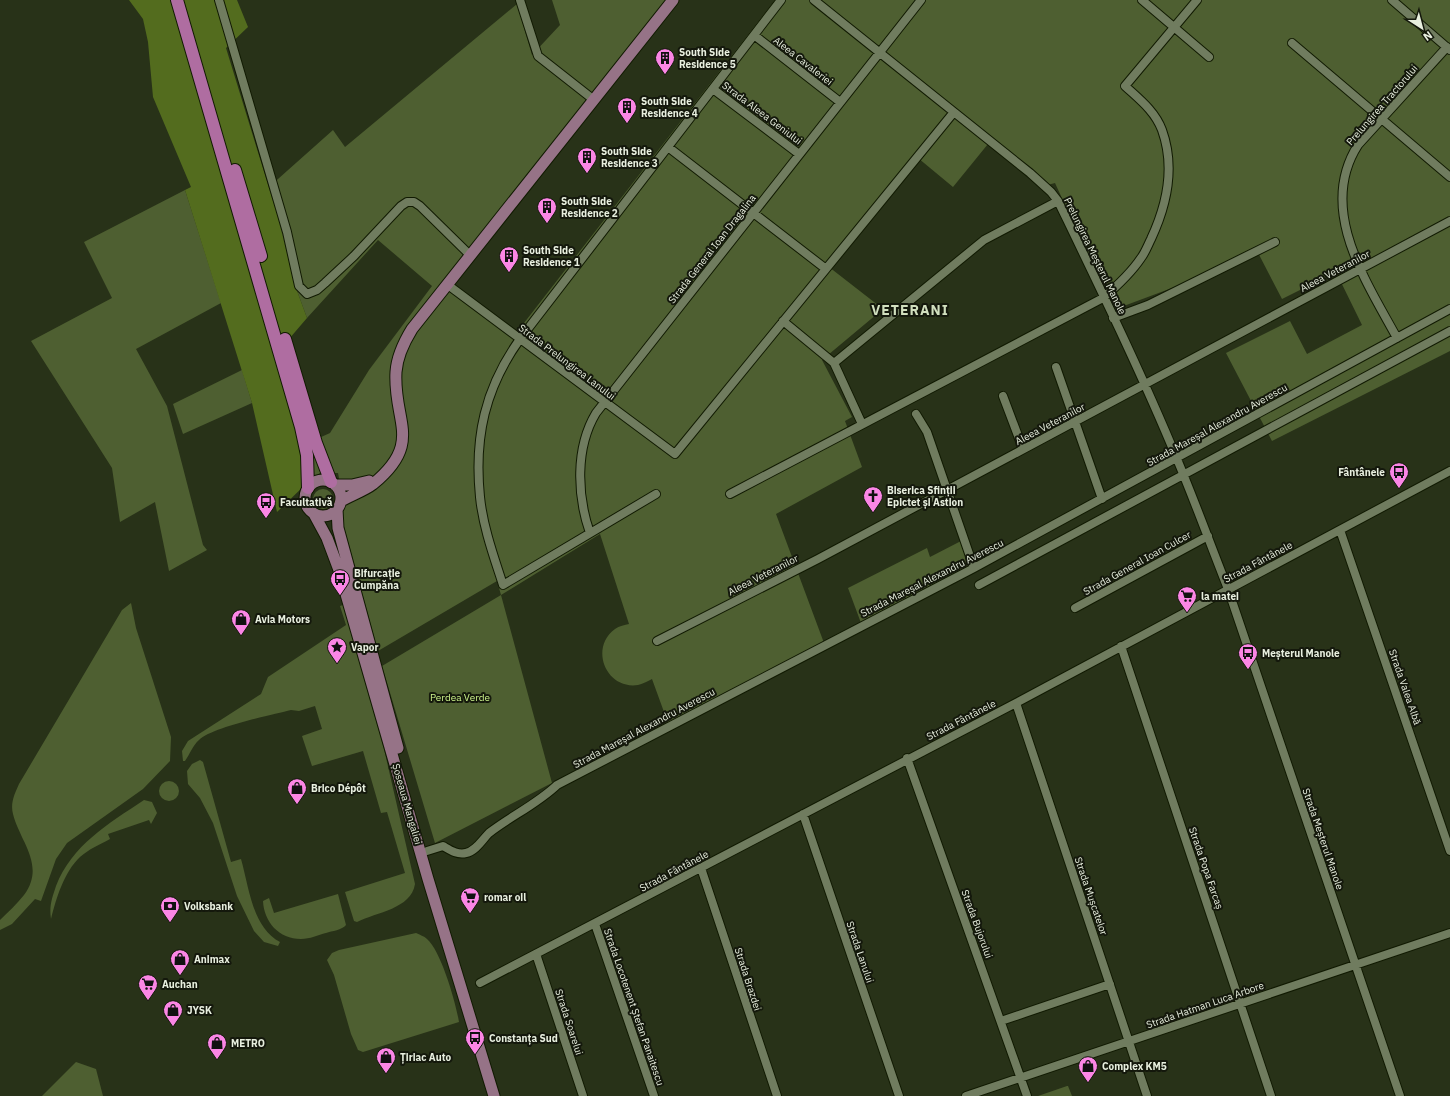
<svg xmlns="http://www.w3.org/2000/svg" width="1450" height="1096" font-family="'IBM Plex Sans',sans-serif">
<rect width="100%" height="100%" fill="#283218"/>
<!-- green -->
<path fill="#4e5f31" d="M552,0H679L452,287L517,332L775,0H1450V351L1272,441L1226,353L1290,321L1307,354L1362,325L1336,272L1282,299L1255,247L1180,285L1113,310L1055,183L1040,187L988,144L953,187L918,158L829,267L883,309L822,360L852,417L845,421L862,467L776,514L824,643L668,723L652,679C648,681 642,684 638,685C606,690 589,648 615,629C619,626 625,625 629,624L600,534L501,595L552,783L435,843L382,666L501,595L497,581L378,651L343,523L342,512L344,505L338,473H320L306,484L299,447L330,433L369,370L432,286L378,240L307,318L296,288L269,187L333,130L345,147L517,4L532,55L560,25Z
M185,190L221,303L136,349L167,406L203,545L207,550L169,571L155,502L120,522L112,468L31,341L112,298L84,242Z
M242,370L252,403L183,434L173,404Z
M313 499a10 10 0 1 1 20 0a10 10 0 1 1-20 0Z
M961,541L969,567L861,623L848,588L927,548L930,557Z
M131,603L136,628L171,737L170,761L143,789L67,843L56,859L41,901L35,899L12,924L0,930V920C8,912 17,904 24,895C46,865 20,842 13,814C10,803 15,793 19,784L122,610Z
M343,605L384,749L415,884C411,909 377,912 357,922L354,921L345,892L405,873L387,812L381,813L363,751L312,766L302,736L322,729L315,706L299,711L291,710C272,715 212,727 199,740C193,745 190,754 185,761H183L182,751L188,741L261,694L268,677L346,625L340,606Z
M200,760L203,762L231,862L241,859C249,887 252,927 280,942L278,946L264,942L254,931L237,896L213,823L200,798L188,784L187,771L192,764Z
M159 791a10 10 0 1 1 20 0a10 10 0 1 1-20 0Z
M144,800L152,802L157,813L151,824L149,820L108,834L110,839C99,845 89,849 80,857C64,872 56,899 51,919C49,906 52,898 56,886C72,845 108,824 144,800Z
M338,894L346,925C342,930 332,931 326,933C318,935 310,939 301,939C279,939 264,922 263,901L269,898L274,913Z
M416,933C420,935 424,936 427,939C441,951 456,1003 459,1022L363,1052L358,1050L351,1034L334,975L327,960L332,953L339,950Z
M76,1062L96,1069L103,1096H42Z
M1068,1086L1072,1096H1038L1067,1086Z"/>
<!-- forest -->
<path fill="#536c1e" d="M129,0H237L248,27L226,48L277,214L296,288L307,318L289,339L321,436L299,448L306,484L277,512L252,403L185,190L191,187L153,97L148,42L143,19Z"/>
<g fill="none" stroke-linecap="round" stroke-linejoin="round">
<!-- minor casing -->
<g stroke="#111a02" stroke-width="10">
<path id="minor" d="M219,0L287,232L299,286L307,294L317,290L325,283L354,256L401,206L407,202H414L420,206L471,256
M520,0L538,56L594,100
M814,0L1030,173L1051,192L1058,201C1099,286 1141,372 1177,459C1195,502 1211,546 1228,589L1400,1096
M1142,0L1209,57
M1392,0L1450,50
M754,35L840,102
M1292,43L1450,177
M713,89L799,154
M668,147L826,269
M448,285L675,454L954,112
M1113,318L1148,305L1275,242
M783,321L834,363L862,424
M1397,338C1366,281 1317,209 1358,145L1447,47
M834,363L984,240L1058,201
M1056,367L1102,499
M1003,396L1023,449
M916,414L927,432L974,568
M656,494L503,585C494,557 483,527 480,497C474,437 485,388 520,339L781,0
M730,494L1103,298C1117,286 1131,273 1141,258C1145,253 1148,245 1151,239C1167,205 1175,166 1162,130C1155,111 1139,99 1125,86L1197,0
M1340,530L1450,851
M590,533C577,496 575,448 596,413L921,0
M979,585L1450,331
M1075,608L1208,536
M657,641L818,559L1450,221
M1121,646L1271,1096
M1016,703L1147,1096
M907,758L1027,1096
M803,814L899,1096
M427,851L443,846C450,850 457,855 466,853C476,851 482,840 489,833C511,816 537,804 557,785L974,568L1450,309
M701,868L777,1096
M595,924L654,1096
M536,954L583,1096
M480,983L1016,703L1450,471
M1001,1021L1110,984
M966,1096L1450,933"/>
</g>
<!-- major casing -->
<g stroke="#111a02" stroke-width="13">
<path id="major" d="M305 498a18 18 0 1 1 36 0a18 18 0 1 1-36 0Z
M335,485H352L369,481
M341,501C351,495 364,491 373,484C424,442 393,422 396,372C397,356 404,342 412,329L673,0
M337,509L338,528L398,748
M314,514L327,538L339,570L428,879L494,1096"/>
</g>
<!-- highway casing -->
<g stroke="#111a02" stroke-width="14">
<path id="highway" d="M177,0L301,427L307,455L308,488
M235,170L261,256
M285,339L316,443L331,482"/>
</g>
<!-- minor -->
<use href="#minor" stroke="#707c5f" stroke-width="8"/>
<!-- major -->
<use href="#major" stroke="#967387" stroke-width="11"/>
<!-- highway -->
<use href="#highway" stroke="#af6da1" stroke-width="12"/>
</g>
<!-- icons -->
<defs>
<g id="building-pin" transform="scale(1)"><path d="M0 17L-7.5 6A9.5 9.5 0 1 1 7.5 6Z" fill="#fb86e5" stroke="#14180c"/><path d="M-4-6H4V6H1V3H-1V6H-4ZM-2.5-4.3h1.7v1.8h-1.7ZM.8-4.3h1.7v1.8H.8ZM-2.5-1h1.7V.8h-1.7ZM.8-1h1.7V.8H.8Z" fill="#111"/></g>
<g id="bus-pin" transform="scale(1)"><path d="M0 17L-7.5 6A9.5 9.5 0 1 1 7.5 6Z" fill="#fb86e5" stroke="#14180c"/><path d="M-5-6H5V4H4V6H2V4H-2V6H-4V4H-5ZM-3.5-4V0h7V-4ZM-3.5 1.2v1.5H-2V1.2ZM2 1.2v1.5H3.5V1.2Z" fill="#111"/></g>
<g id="church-pin" transform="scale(1)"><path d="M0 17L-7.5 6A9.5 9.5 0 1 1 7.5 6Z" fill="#fb86e5" stroke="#14180c"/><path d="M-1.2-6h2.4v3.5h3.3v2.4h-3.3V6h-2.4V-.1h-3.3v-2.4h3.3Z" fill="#111"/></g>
<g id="supermarket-pin" transform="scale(1)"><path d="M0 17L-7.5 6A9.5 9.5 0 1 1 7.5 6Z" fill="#fb86e5" stroke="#14180c"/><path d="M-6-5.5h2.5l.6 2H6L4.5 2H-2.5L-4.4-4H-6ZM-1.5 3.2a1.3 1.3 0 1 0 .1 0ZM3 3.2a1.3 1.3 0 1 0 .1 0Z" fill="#111"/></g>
<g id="shop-pin" transform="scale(1)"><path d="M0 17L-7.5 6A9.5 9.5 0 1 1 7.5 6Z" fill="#fb86e5" stroke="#14180c"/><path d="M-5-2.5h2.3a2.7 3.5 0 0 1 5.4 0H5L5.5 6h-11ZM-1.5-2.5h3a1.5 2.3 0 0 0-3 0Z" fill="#111"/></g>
<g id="sight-pin" transform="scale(1)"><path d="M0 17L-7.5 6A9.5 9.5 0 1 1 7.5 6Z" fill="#fb86e5" stroke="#14180c"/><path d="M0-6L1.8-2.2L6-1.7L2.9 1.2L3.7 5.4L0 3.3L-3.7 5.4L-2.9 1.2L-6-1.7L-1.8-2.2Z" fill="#111"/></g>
<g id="bank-pin" transform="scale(1)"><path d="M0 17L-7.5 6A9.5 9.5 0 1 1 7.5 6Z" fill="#fb86e5" stroke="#14180c"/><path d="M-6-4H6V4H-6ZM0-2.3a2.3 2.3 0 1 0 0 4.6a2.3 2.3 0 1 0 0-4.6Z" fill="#111"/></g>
</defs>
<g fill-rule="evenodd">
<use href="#building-pin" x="665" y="58"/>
<use href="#building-pin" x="627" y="107"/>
<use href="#building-pin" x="587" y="157"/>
<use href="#building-pin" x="547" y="207"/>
<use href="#building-pin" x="509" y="256"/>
<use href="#bus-pin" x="1399" y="472"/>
<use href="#church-pin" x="873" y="496"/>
<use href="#bus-pin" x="266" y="502"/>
<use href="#bus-pin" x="340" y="579"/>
<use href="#supermarket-pin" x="1187" y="596"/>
<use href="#shop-pin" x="241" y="619"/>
<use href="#sight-pin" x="337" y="647"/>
<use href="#bus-pin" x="1248" y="653"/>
<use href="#shop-pin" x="297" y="788"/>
<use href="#supermarket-pin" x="470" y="897"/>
<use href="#bank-pin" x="170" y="906"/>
<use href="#shop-pin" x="180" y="959"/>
<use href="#supermarket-pin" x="148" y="984"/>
<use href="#shop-pin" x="173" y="1010"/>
<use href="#bus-pin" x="475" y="1038"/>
<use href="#shop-pin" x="217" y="1043"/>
<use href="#shop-pin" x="386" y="1057"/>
<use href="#shop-pin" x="1088" y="1066"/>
</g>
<g text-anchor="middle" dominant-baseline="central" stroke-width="4" stroke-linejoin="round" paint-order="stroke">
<!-- poi labels -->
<g font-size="10" font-weight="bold" fill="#e8efdf" stroke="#14180c" text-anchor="start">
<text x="679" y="52">South Side<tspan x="679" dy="12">Residence 5</tspan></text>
<text x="641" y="101">South Side<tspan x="641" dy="12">Residence 4</tspan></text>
<text x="601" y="151">South Side<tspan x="601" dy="12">Residence 3</tspan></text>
<text x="561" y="201">South Side<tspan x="561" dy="12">Residence 2</tspan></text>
<text x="523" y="250">South Side<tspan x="523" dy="12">Residence 1</tspan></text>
<text x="1385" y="472" text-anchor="end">Fântânele</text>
<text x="887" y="490">Biserica Sfinții<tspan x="887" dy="12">Epictet și Astion</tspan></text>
<text x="280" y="502">Facultativă</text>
<text x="354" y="573">Bifurcație<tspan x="354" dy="12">Cumpăna</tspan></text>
<text x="1201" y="596">la matei</text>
<text x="255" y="619">Avia Motors</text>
<text x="351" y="647">Vapor</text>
<text x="1262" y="653">Meșterul Manole</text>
<text x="311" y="788">Brico Dépôt</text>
<text x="484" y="897">romar oil</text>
<text x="184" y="906">Volksbank</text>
<text x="194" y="959">Animax</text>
<text x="162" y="984">Auchan</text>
<text x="187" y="1010">JYSK</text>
<text x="489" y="1038">Constanța Sud</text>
<text x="231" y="1043">METRO</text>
<text x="400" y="1057">Țiriac Auto</text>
<text x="1102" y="1066">Complex KM5</text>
</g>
<!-- street labels -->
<g font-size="10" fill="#e8efdf" stroke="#14180c">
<text transform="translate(803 61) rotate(38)">Aleea Cavaleriei</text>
<text transform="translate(1382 105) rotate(-49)">Prelungirea Tractorului</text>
<text transform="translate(762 113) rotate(37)">Strada Aleea Geniului</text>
<text transform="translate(712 249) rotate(-52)">Strada General Ioan Dragalina</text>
<text transform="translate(1095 256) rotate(64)">Prelungirea Meșterul Manole</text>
<text transform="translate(1335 271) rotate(-28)">Aleea Veteranilor</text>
<text transform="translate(567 362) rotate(37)">Strada Prelungirea Lanului</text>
<text transform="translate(1050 424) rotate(-28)">Aleea Veteranilor</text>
<text transform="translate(1217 425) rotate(-29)">Strada Mareșal Alexandru Averescu</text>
<text transform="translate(1258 562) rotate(-28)">Strada Fântânele</text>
<text transform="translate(1137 563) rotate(-29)">Strada General Ioan Culcer</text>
<text transform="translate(763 575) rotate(-27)">Aleea Veteranilor</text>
<text transform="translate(932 578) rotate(-27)">Strada Mareșal Alexandru Averescu</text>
<text transform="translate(1405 687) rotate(71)">Strada Valea Albă</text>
<text transform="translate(961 720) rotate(-27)">Strada Fântânele</text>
<text transform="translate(644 728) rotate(-28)">Strada Mareșal Alexandru Averescu</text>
<text transform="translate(407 804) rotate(74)">Șoseaua Mangaliei</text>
<text transform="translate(1323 839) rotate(71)">Strada Meșterul Manole</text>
<text transform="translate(1206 868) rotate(71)">Strada Popa Farcaș</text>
<text transform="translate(674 871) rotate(-28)">Strada Fântânele</text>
<text transform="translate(1091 896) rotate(71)">Strada Mușcatelor</text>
<text transform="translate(977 924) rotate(70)">Strada Bujorului</text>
<text transform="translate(860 952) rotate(71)">Strada Lanului</text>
<text transform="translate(748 979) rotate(72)">Strada Brazdei</text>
<text transform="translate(1205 1005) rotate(-19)">Strada Hatman Luca Arbore</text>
<text transform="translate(634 1007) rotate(71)">Strada Locotenent Ștefan Panaitescu</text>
<text transform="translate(569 1022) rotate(72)">Strada Soarelui</text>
</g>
<!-- park labels -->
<g font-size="10" fill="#cdf48c" stroke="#14180c">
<text x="460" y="697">Perdea Verde</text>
</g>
<!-- district labels -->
<g font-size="14" font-weight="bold" letter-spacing="1" fill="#d1dfbe" stroke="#14180c">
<text x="910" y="310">VETERANI</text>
</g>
</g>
<!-- north arrow -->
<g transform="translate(1422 28) rotate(144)" stroke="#14180c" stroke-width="3" paint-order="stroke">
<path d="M0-3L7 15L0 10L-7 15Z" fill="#e8efdf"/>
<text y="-6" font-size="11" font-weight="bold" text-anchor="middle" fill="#e8efdf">N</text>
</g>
</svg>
